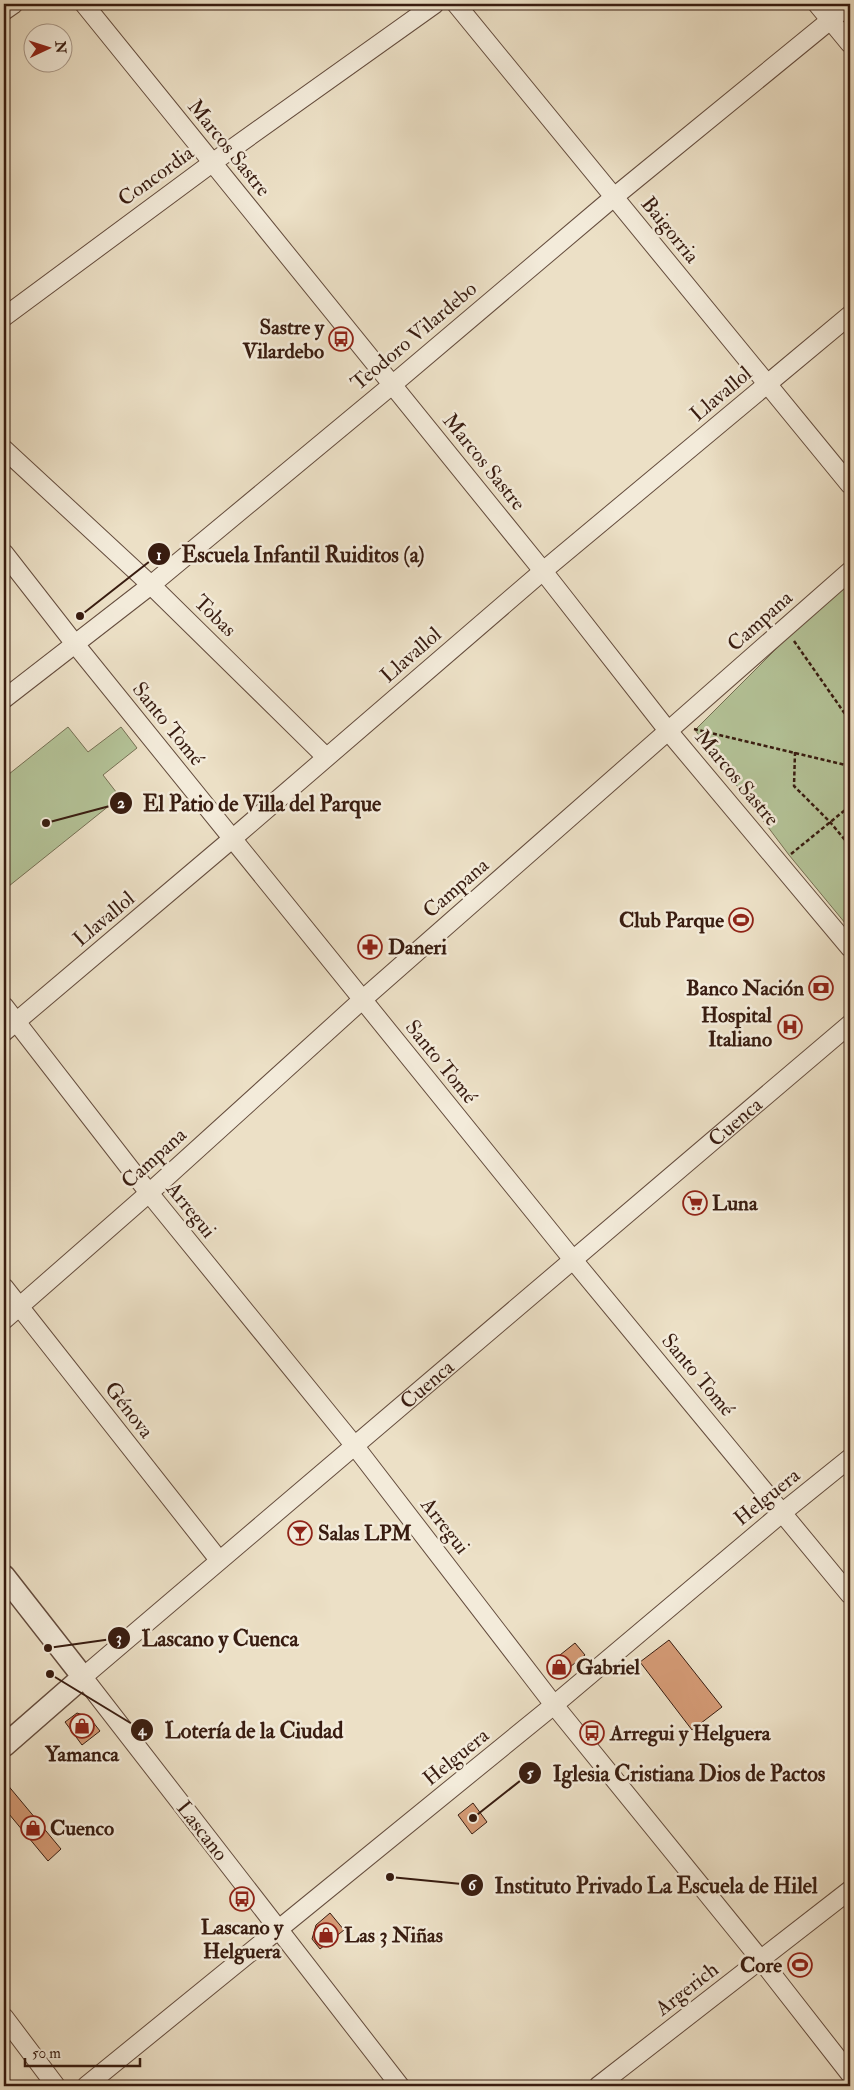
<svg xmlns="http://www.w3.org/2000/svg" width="854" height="2090" font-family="'IM FELL Double Pica',serif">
<rect width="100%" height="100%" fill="#ece0c6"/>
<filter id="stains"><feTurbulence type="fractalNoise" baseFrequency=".004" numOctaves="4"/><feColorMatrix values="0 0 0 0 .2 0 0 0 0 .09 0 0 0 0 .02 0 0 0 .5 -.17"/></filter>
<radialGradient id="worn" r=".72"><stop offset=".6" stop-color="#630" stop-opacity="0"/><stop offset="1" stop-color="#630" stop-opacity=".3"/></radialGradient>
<!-- green -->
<path fill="#b4c398" stroke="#767054" d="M850,581V929L789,855L695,730L790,635Z
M68,727L88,752L121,727L137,748L103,775L120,797L4,890V778Z"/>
<!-- building -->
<path fill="#d49a75" stroke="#381c10" d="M669,1640L722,1707L692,1730L640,1662Z
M575,1643L585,1655L560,1675L550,1663Z
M77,1713L89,1717L100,1731L82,1745L65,1722Z
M6,1783L61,1849L48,1861L4,1808V1785Z
M473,1803L487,1822L472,1834L458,1815Z
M330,1913L344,1930L320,1949L312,1939L316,1925Z"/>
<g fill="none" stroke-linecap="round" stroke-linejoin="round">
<!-- minor casing -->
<g stroke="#654d3e" stroke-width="20">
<g id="minor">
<path d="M84,4L543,571L669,732L850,948"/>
<path d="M456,4L850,485"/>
<path d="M817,4L850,44"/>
<path d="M4,11L14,4"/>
<path d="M4,317L212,163L435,4"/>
<path d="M4,449L151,585L326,757"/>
<path d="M4,553L75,644L574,1261L850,1595"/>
<path d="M4,699L151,585L392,385L614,197L850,4"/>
<path d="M4,1006L149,1193L354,1445L554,1705L761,1960L850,2074"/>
<path d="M4,1032L232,839L543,571L850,315"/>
<path d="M4,1287L219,1560"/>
<path d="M4,1320L149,1193L362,1000L850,571"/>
<path d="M4,2017L56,2086"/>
<path d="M86,2086L554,1705L783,1512L850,1458"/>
<path id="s1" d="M400,2086L83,1677L850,1024"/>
<path d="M598,2086L850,1890"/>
</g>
</g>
<!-- tertiary casing -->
<g stroke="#654d3e" stroke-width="24">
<path id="tertiary" d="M4,1576L83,1677L4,1746"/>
</g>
<!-- path -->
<path stroke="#381c10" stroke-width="2.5" stroke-dasharray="4 2.5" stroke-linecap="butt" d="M794,641L850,721
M694,729L850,766
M795,752L794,786L830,822L850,846
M791,854L850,806"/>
<!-- minor -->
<use href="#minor" stroke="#f3ebda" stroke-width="18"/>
<!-- tertiary -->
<use href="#tertiary" stroke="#f3ebda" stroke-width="21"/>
</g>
<!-- icons -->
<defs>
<g id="bus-ring" transform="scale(1.25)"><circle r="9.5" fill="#f3ebda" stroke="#8f2418" stroke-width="1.5"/><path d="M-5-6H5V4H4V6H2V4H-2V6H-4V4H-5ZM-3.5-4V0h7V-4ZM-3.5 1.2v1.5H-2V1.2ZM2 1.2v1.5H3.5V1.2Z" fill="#8f2418"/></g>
<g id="stadium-ring" transform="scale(1.25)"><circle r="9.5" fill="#f3ebda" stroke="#8f2418" stroke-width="1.5"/><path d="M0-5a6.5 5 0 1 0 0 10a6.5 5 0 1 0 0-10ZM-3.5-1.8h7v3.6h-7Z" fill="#8f2418"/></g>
<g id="pharmacy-ring" transform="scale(1.25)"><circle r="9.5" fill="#f3ebda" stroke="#8f2418" stroke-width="1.5"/><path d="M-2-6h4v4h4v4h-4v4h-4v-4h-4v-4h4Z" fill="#8f2418"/></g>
<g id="bank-ring" transform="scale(1.25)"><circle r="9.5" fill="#f3ebda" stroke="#8f2418" stroke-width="1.5"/><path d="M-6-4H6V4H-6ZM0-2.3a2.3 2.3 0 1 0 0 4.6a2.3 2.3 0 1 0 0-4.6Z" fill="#8f2418"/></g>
<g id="hospital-ring" transform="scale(1.25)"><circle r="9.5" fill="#f3ebda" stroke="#8f2418" stroke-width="1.5"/><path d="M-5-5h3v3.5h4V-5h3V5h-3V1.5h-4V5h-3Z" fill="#8f2418"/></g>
<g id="supermarket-ring" transform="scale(1.25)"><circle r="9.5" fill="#f3ebda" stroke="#8f2418" stroke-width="1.5"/><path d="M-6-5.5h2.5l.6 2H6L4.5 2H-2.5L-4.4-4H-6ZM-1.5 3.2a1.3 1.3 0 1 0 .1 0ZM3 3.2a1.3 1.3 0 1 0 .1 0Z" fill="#8f2418"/></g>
<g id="bar-ring" transform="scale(1.25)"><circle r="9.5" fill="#f3ebda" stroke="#8f2418" stroke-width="1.5"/><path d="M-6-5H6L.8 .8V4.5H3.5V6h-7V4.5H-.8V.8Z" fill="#8f2418"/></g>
<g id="shop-ring" transform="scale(1.25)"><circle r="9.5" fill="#f3ebda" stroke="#8f2418" stroke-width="1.5"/><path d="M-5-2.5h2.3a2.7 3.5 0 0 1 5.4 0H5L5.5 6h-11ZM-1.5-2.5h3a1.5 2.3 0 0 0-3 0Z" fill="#8f2418"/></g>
</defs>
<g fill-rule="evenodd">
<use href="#bus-ring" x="341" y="339"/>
<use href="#stadium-ring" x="741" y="920"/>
<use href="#pharmacy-ring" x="370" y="947"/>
<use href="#bank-ring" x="821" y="988"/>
<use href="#hospital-ring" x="790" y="1027"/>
<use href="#supermarket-ring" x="695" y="1203"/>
<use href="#bar-ring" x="300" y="1533"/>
<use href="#shop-ring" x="559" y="1667"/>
<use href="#shop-ring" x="82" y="1726"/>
<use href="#bus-ring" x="592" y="1733"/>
<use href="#shop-ring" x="33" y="1828"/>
<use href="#bus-ring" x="242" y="1899"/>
<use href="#shop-ring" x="326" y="1935"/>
<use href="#stadium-ring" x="800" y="1965"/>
</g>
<g text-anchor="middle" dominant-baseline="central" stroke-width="5" stroke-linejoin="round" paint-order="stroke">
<!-- street labels -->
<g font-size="21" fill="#381c10" stroke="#f3ebda">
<text transform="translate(229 148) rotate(51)">Marcos Sastre</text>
<text transform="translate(156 176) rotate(-36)">Concordia</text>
<text transform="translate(670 230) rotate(51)">Baigorria</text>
<text transform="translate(414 336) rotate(-40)">Teodoro Vilardebo</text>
<text transform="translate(721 394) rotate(-40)">Llavallol</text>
<text transform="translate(484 462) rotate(51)">Marcos Sastre</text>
<text transform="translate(215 616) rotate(44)">Tobas</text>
<text transform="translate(760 621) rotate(-42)">Campana</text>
<text transform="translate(411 655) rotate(-41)">Llavallol</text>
<text transform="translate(168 724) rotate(51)">Santo Tomé</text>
<text transform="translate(737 778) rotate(50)">Marcos Sastre</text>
<text transform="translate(456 888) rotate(-41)">Campana</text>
<text transform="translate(104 919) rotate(-40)">Llavallol</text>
<text transform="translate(441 1062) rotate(51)">Santo Tomé</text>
<text stroke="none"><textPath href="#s1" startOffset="1374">Cuenca</textPath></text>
<text transform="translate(154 1158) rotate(-42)">Campana</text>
<text transform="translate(191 1210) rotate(51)">Arregui</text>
<text transform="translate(698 1375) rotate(50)">Santo Tomé</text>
<text stroke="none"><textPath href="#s1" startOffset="969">Cuenca</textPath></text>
<text transform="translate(129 1410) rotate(52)">Génova</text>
<text transform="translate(767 1497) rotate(-39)">Helguera</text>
<text transform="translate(445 1526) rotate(52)">Arregui</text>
<text transform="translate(456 1757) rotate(-39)">Helguera</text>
<text transform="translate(202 1831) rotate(52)">Lascano</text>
<text transform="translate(687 1989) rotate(-38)">Argerich</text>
</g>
<!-- poi labels -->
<g font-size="21" font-weight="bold" fill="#381c10" stroke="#f3ebda" text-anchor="start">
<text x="324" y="327" text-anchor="end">Sastre y<tspan x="324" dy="24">Vilardebo</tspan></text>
<text x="724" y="920" text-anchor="end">Club Parque</text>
<text x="388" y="947">Daneri</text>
<text x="804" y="988" text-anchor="end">Banco Nación</text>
<text x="772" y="1015" text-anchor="end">Hospital<tspan x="772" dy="24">Italiano</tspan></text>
<text x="712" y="1203">Luna</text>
<text x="318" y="1533">Salas LPM</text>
<text x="576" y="1667">Gabriel</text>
<text x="610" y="1733">Arregui y Helguera</text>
<text x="82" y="1754" text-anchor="middle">Yamanca</text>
<text x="50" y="1828">Cuenco</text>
<text x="242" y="1927" text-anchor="middle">Lascano y<tspan x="242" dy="24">Helguera</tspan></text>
<text x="344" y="1935">Las 3 Niñas</text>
<text x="782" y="1965" text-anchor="end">Core</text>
</g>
</g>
<!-- callouts -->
<path fill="none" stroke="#381c10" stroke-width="2" d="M80 616L159 554M46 823L121 803M48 1648L119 1638M50 1674L142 1730M473 1818L530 1773M390 1877L472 1885"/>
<g fill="#381c10" stroke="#f3ebda" stroke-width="2">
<circle cx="80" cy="616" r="5"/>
<circle cx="46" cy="823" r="5"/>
<circle cx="48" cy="1648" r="5"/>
<circle cx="50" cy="1674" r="5"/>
<circle cx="473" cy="1818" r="5"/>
<circle cx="390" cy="1877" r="5"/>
<circle cx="159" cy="554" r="12"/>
<circle cx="121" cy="803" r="12"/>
<circle cx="119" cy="1638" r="12"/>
<circle cx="142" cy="1730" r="12"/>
<circle cx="530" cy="1773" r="12"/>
<circle cx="472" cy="1885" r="12"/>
</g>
<g font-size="15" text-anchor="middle" font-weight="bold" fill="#fff">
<text x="159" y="560">1</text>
<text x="121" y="808">2</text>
<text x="119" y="1643">3</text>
<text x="142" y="1735">4</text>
<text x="530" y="1778">5</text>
<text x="472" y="1890">6</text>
</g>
<g font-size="22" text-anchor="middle" font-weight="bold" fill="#381c10" stroke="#f3ebda" stroke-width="5" stroke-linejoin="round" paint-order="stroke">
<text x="303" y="562">Escuela Infantil Ruiditos (a)</text>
<text x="262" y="811">El Patio de Villa del Parque</text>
<text x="220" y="1646">Lascano y Cuenca</text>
<text x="254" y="1738">Lotería de la Ciudad</text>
<text x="689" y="1781">Iglesia Cristiana Dios de Pactos</text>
<text x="656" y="1893">Instituto Privado La Escuela de Hilel</text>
</g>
<!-- margin -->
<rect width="854" height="2090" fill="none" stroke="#ece0c6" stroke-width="20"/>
<rect x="5" y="5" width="844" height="2080" fill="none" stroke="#381c10" stroke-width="2.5"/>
<rect x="10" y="10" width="834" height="2070" fill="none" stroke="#381c10"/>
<!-- north arrow -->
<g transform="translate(48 48) rotate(86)"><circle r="24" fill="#f3ebda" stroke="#a89889"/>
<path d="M0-4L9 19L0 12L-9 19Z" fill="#8f2418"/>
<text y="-8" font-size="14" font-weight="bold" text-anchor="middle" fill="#381c10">N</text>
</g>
<!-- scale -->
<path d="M25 2058v8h115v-8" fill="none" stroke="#381c10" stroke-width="2.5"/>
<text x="32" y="2058" font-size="15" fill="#381c10" stroke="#f3ebda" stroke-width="4" paint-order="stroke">50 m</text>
<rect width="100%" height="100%" filter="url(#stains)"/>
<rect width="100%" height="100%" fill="url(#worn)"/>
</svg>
